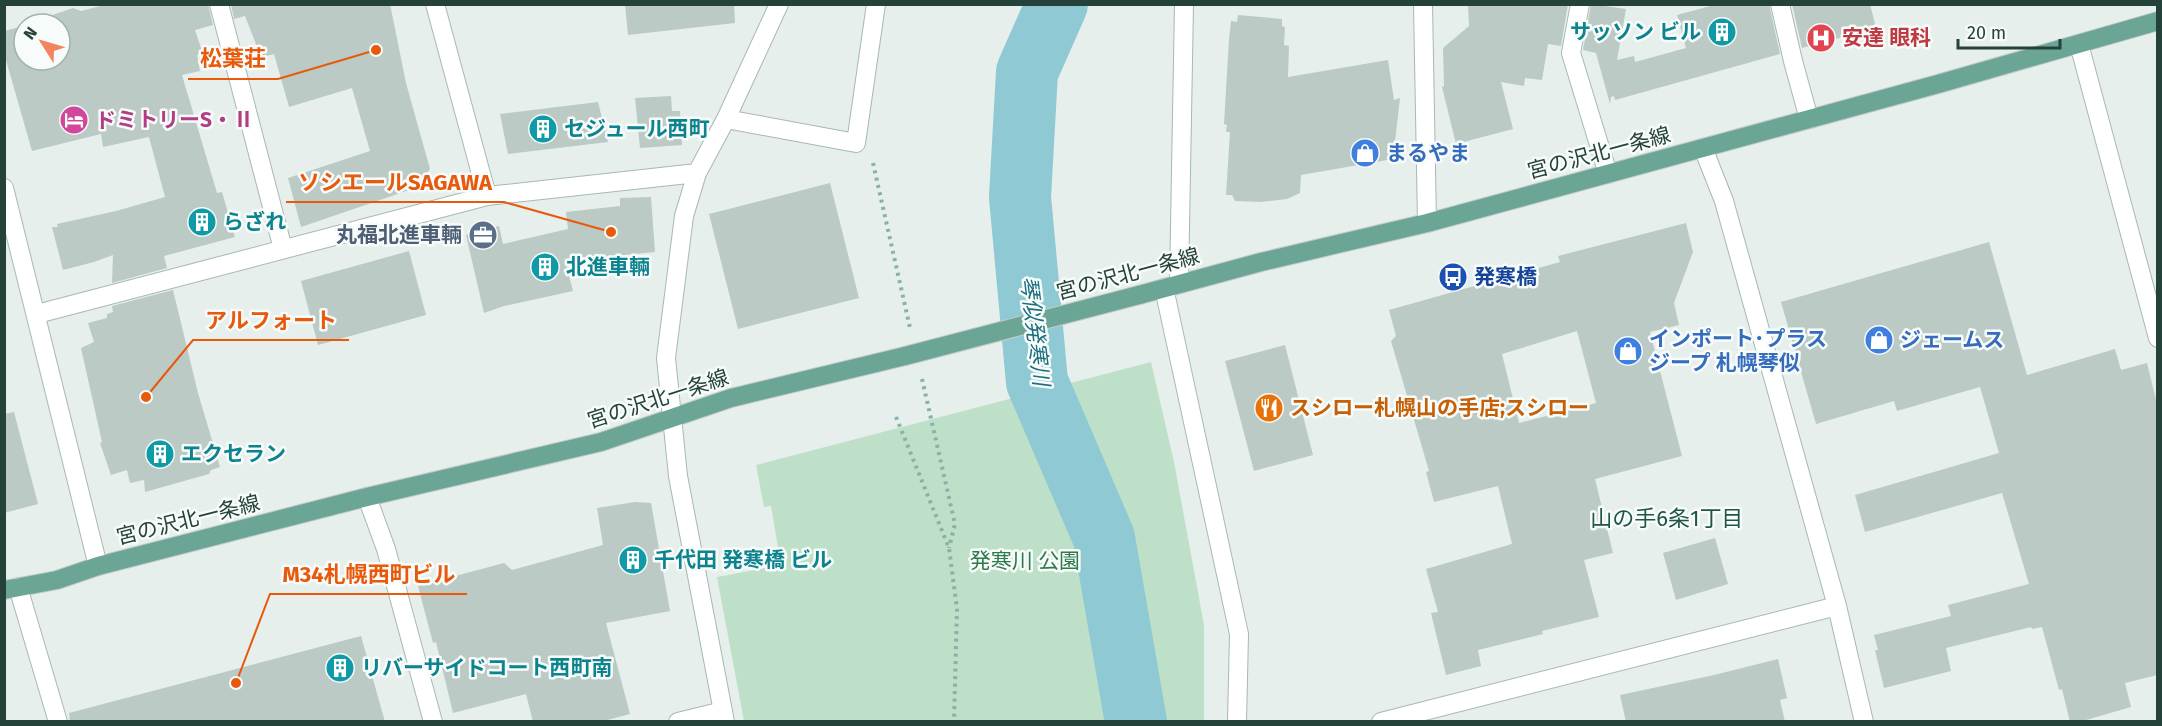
<svg xmlns="http://www.w3.org/2000/svg" width="2162" height="726" font-family="'Fira Sans','Noto Sans JP',sans-serif">
<rect width="100%" height="100%" fill="#e6efeb"/>
<!-- green -->
<path fill="#bfe0c8" d="M1151,362L1174,462L1204,625V721H744L717,577L781,565L771,506L764,507L756,465Z"/>
<g fill="none" stroke-linecap="round" stroke-linejoin="round">
<!-- river -->
<path stroke="#8ec9d4" stroke-width="62" d="M1057,4L1027,72L1020,197L1037,382L1104,538L1136,722"/>
</g>
<!-- building -->
<path fill="#bbcac4" fill-rule="evenodd" d="M108,4H208L213,25L195,30L203,54L197,55L200,71L182,75L217,193L222,192L235,237L164,256L167,268L112,283L113,255L94,262L63,270L52,227H58L57,224L116,211L165,197L149,137L103,147L101,134L32,151L4,53V31L24,26V60H60V24L29,23L73,8L81,11Z
M231,4H390L406,83L430,169L415,188L301,227L288,178L370,151L352,88L289,107L274,54L261,57L245,16L234,19Z
M625,4H734L735,23L628,35Z
M1468,4H1568L1561,46L1548,44L1542,80L1525,78L1524,86L1501,82L1513,129L1456,144L1442,87L1444,86L1443,48L1469,26Z
M1591,4L1626,9L1617,60L1634,56L1635,62L1686,48L1677,15L1718,4H1769L1780,54L1615,100L1614,96L1611,97L1610,104L1596,53L1583,50Z
M1792,4H1870L1876,28L1802,48Z
M1238,15L1282,19V26L1285,27L1284,45L1289,46L1288,77L1388,60L1394,100L1400,98L1393,159L1301,175L1300,193L1287,199L1260,202L1235,201L1232,195H1226L1230,132H1226L1227,125L1224,124L1229,39L1231,21L1237,22Z
M671,96L672,111H680L682,145L640,148L635,98Z
M598,102L608,142L508,154L500,114Z
M830,183L859,298L738,329L709,214Z
M651,197L655,252L565,261L573,291L504,306L484,313L466,235L499,226L503,244L568,229L566,212L620,206V198Z
M1686,223L1693,252L1674,303L1679,325L1650,332L1682,456L1595,479L1613,553L1584,560L1599,617L1542,631L1543,634L1478,650L1481,666L1446,675L1431,613L1438,612L1426,569L1512,544L1498,486L1434,502L1426,472L1429,471L1391,341L1396,336L1389,310L1560,262L1558,256ZM1577,331L1596,403L1519,423L1502,354Z
M1989,242L2027,375L2115,349L2121,370L2147,363L2157,404V675L2125,683L2131,707L2079,722H2070L2062,689L2059,690L2042,627L2032,629L2031,627L1946,648L1951,671L1884,688L1875,650H1878L1874,635L1951,616L1948,605L2029,584L2002,493L1865,532L1855,495L1999,453L1980,387L1897,411L1894,401L1816,424L1781,302Z
M409,251L426,315L318,345L301,281Z
M173,290L198,393L220,467L211,470L209,474L145,492L144,480L130,483L127,470L111,475L100,443L102,442L81,348L94,342L88,323L107,318V314L113,312L112,306Z
M1285,345L1313,455L1254,471L1225,361Z
M14,412L38,504L4,513V414Z
M635,502L651,503L670,611L606,623L630,714L600,722H533L526,694L453,713L436,642L433,643L418,586L504,563L512,570L603,545L597,508Z
M1715,538L1728,584L1676,600L1663,553Z
M361,636L385,722H70L69,713Z
M1778,659L1787,698L1780,700L1785,722H1626L1620,695L1714,675Z"/>
<g fill="none" stroke-linecap="round" stroke-linejoin="round">
<!-- street casing -->
<g stroke="#a8b8b2" stroke-width="20">
<path id="street" d="M219,4L283,249
M435,4L487,196
M1423,4L1427,223
M1580,4L1571,53L1608,174
M1780,4L1793,61L1809,119
M2079,44L2158,338
M726,119L856,143L876,4
M1703,148L1724,201L1837,606L1864,722
M4,188L98,566
M1179,284L1184,4
M1164,288L1239,634L1237,722
M37,314L487,196L697,173
M367,497L386,549L433,722
M18,587L58,722
M678,722L723,711
M725,722L678,476L666,358L684,216L697,173L726,119L779,4
M1381,722L1837,606"/>
</g>
<!-- primary casing -->
<g stroke="#c2cac8" stroke-width="20">
<path id="primary" d="M1139,295L1261,262L1427,223L1938,84L2158,21
M4,590L57,580L98,566L367,497L601,442L731,398L905,356"/>
</g>
<!-- path -->
<path stroke="#86b3a5" stroke-width="4" stroke-dasharray="3 4.5" stroke-linecap="butt" d="M873,163L910,328
M922,379L955,524L949,548
M896,417L949,548L957,609L954,722"/>
<!-- street -->
<use href="#street" stroke="#fff" stroke-width="18"/>
<!-- primary -->
<use href="#primary" stroke="#6aa596" stroke-width="18"/>
<!-- primary-bridge casing -->
<g stroke="#c2cac8" stroke-width="20" stroke-linecap="butt">
<path id="primary-bridge" d="M905,356L1139,295"/>
</g>
<!-- primary-bridge -->
<use href="#primary-bridge" stroke="#6aa596" stroke-width="18"/>
</g>
<!-- icons -->
<defs>
<g id="building-disc" transform="scale(1.5)"><circle r="9.5" fill="#0f9aa8" stroke="#f7fbf9"/><path d="M-4-6H4V6H1V3H-1V6H-4ZM-2.5-4.3h1.7v1.8h-1.7ZM.8-4.3h1.7v1.8H.8ZM-2.5-1h1.7V.8h-1.7ZM.8-1h1.7V.8H.8Z" fill="#fff"/></g>
<g id="hospital-disc" transform="scale(1.5)"><circle r="9.5" fill="#e0444e" stroke="#f7fbf9"/><path d="M-5-5h3v3.5h4V-5h3V5h-3V1.5h-4V5h-3Z" fill="#fff"/></g>
<g id="hotel-disc" transform="scale(1.5)"><circle r="9.5" fill="#d1479c" stroke="#f7fbf9"/><path d="M-6-4.5h1.5V1H6V5H4.5V3h-9V5H-6ZM-4 0a1.8 1.8 0 1 1 3.6 0ZM.5 0V-2.5h3Q6-2.5 6 0Z" fill="#fff"/></g>
<g id="shop-disc" transform="scale(1.5)"><circle r="9.5" fill="#3f7fe0" stroke="#f7fbf9"/><path d="M-5-2.5h2.3a2.7 3.5 0 0 1 5.4 0H5L5.5 6h-11ZM-1.5-2.5h3a1.5 2.3 0 0 0-3 0Z" fill="#fff"/></g>
<g id="office-disc" transform="scale(1.5)"><circle r="9.5" fill="#5c6f8a" stroke="#f7fbf9"/><path d="M-6-3h4V-5.5h4V-3h4V5H-6ZM-1-4.5V-3h2v-1.5ZM-6 0V1H6V0Z" fill="#fff"/></g>
<g id="bus-disc" transform="scale(1.5)"><circle r="9.5" fill="#1a4fb4" stroke="#f7fbf9"/><path d="M-5-6H5V4H4V6H2V4H-2V6H-4V4H-5ZM-3.5-4V0h7V-4ZM-3.5 1.2v1.5H-2V1.2ZM2 1.2v1.5H3.5V1.2Z" fill="#fff"/></g>
<g id="restaurant-disc" transform="scale(1.5)"><circle r="9.5" fill="#e8710a" stroke="#f7fbf9"/><path d="M-5-6h1v4h1v-4h1v4h1v-4h1v5L-1.5 .5V6h-2V.5L-5-1ZM5-6V6H3V1.5H1.5Q1.5-4 5-6Z" fill="#fff"/></g>
</defs>
<g fill-rule="evenodd">
<use href="#building-disc" x="1722" y="32"/>
<use href="#hospital-disc" x="1821" y="38"/>
<use href="#hotel-disc" x="74" y="120"/>
<use href="#building-disc" x="543" y="129"/>
<use href="#shop-disc" x="1365" y="153"/>
<use href="#building-disc" x="202" y="222"/>
<use href="#office-disc" x="483" y="235"/>
<use href="#building-disc" x="545" y="267"/>
<use href="#bus-disc" x="1453" y="277"/>
<use href="#shop-disc" x="1879" y="340"/>
<use href="#shop-disc" x="1628" y="351"/>
<use href="#restaurant-disc" x="1269" y="408"/>
<use href="#building-disc" x="160" y="454"/>
<use href="#building-disc" x="633" y="560"/>
<use href="#building-disc" x="340" y="668"/>
</g>
<g text-anchor="middle" dominant-baseline="central" stroke-width="5" stroke-linejoin="round" paint-order="stroke">
<!-- culture labels -->
<g font-size="21" font-weight="bold" fill="#0d838f" stroke="#f7fbf9" text-anchor="start">
<text x="1701" y="32" text-anchor="end">サッソン ビル</text>
<text x="564" y="129">セジュール西町</text>
<text x="223" y="222">らざれ</text>
<text x="566" y="267">北進車輛</text>
<text x="181" y="454">エクセラン</text>
<text x="654" y="560">千代田 発寒橋 ビル</text>
<text x="361" y="668">リバーサイドコート西町南</text>
</g>
<!-- health labels -->
<g font-size="21" font-weight="bold" fill="#be3a42" stroke="#f7fbf9" text-anchor="start">
<text x="1842" y="38">安達 眼科</text>
</g>
<!-- hotel labels -->
<g font-size="21" font-weight="bold" fill="#b23c85" stroke="#f7fbf9" text-anchor="start">
<text x="95" y="120">ドミトリーS・Ⅱ</text>
</g>
<!-- shop labels -->
<g font-size="21" font-weight="bold" fill="#366cbe" stroke="#f7fbf9" text-anchor="start">
<text x="1386" y="153">まるやま</text>
<text x="1649" y="339">インポート･プラス<tspan x="1649" dy="24">ジープ 札幌琴似</tspan></text>
<text x="1900" y="340">ジェームス</text>
</g>
<!-- street labels -->
<g font-size="21" fill="#24423a" stroke="#f7fbf9">
<text transform="translate(1599 153) rotate(-15)">宮の沢北一条線</text>
<text transform="translate(1128 274) rotate(-15)">宮の沢北一条線</text>
<text transform="translate(658 399) rotate(-18)">宮の沢北一条線</text>
<text transform="translate(188 520) rotate(-14)">宮の沢北一条線</text>
</g>
<!-- service labels -->
<g font-size="21" font-weight="bold" fill="#4e5e75" stroke="#f7fbf9" text-anchor="end">
<text x="462" y="235">丸福北進車輛</text>
</g>
<!-- transit labels -->
<g font-size="21" font-weight="bold" fill="#164399" stroke="#f7fbf9" text-anchor="start">
<text x="1474" y="277">発寒橋</text>
</g>
<!-- food labels -->
<g font-size="21" font-weight="bold" fill="#c56008" stroke="#f7fbf9" text-anchor="start">
<text x="1290" y="408">スシロー札幌山の手店;スシロー</text>
</g>
<!-- park labels -->
<g font-size="21" fill="#2d7a4b" stroke="#f7fbf9">
<text x="1025" y="561">発寒川 公園</text>
</g>
<!-- water labels -->
<g font-size="22" font-style="italic" fill="#1c6f80" stroke="#f7fbf9">
<text transform="translate(1035 331) rotate(83)">琴似発寒川</text>
</g>
<!-- neighbourhood labels -->
<g font-size="22" fill="#1f5548" stroke="#f7fbf9">
<text x="1667" y="518">山の手6条1丁目</text>
</g>
</g>
<!-- callouts -->
<path fill="none" stroke="#e8590c" stroke-width="2" d="M376 50L278 79H188M611 232L504 202H286M146 397L193 340H349M236 683L270 594H467"/>
<g fill="#e8590c" stroke="#f7fbf9" stroke-width="2">
<circle cx="376" cy="50" r="6"/>
<circle cx="611" cy="232" r="6"/>
<circle cx="146" cy="397" r="6"/>
<circle cx="236" cy="683" r="6"/>
</g>
<g font-size="22" text-anchor="middle" font-weight="bold" fill="#e8590c" stroke="#f7fbf9" stroke-width="5" stroke-linejoin="round" paint-order="stroke">
<text x="233" y="66">松葉荘</text>
<text x="395" y="190">ソシエールSAGAWA</text>
<text x="271" y="328">アルフォート</text>
<text x="369" y="582">M34札幌西町ビル</text>
</g>
<!-- border -->
<rect width="2162" height="726" fill="none" stroke="#24423a" stroke-width="12"/>
<!-- north arrow -->
<g transform="translate(42 42) rotate(307)"><circle r="28" fill="#f7fbf9" stroke="#a3b1ad" stroke-width="1.5"/>
<path d="M0-4.5L10 22L0 15L-10 22Z" fill="#f4845f"/>
<text y="-9" font-size="16" font-weight="bold" text-anchor="middle" fill="#24423a">N</text>
</g>
<!-- scale -->
<path d="M1958 39v9h102v-9" fill="none" stroke="#24423a" stroke-width="3"/>
<text x="1967" y="39" font-size="18" fill="#24423a" stroke="#f7fbf9" stroke-width="4.5" paint-order="stroke">20 m</text>
</svg>
